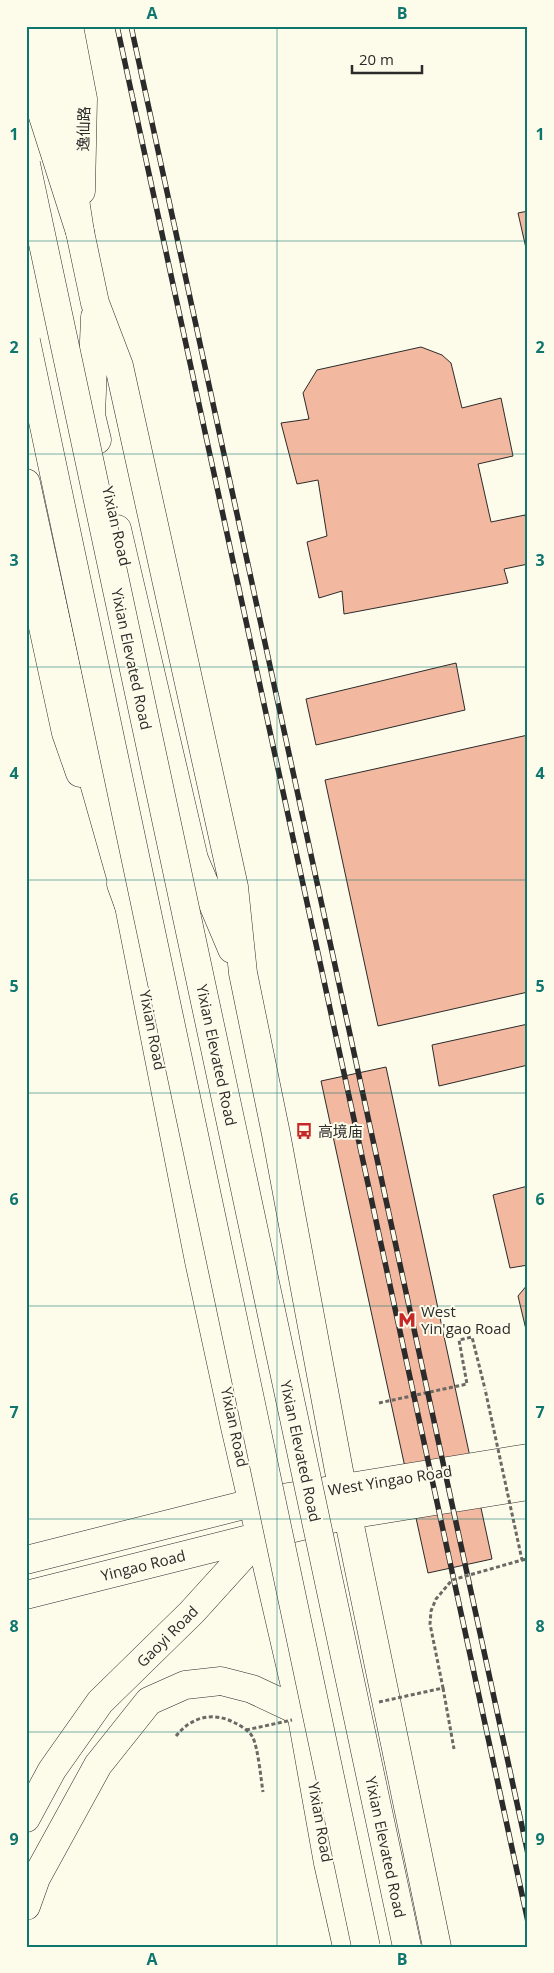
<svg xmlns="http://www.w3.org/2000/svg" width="554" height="1973" font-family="'Open Sans','Noto Sans SC',sans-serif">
<rect width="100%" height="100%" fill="#fdfbea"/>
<!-- building -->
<path fill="#f2b8a0" stroke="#2b2b2b" d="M528,211V257L518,213Z
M421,347L442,355L451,363L462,408L501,398L513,456L478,464L491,522L525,515L528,527V564L504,569L508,583L344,614L342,591L319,598L307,542L327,536L318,480L297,484L281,423L309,419L303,393L317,370Z
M456,663L465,710L316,745L306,699Z
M528,735V992L378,1026L325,780Z
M528,1024V1065L439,1086L432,1045Z
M386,1067L492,1559L428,1573L321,1081Z
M528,1186V1265L510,1268L493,1195Z
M528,1284V1338L518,1296Z"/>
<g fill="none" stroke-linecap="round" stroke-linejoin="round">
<!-- secondary casing -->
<g stroke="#2b2b2b" stroke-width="29">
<path id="secondary" d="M26,1818L52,1770L100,1702L192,1612L261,1536L333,1492
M26,1906L36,1878L98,1765L149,1701L185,1685L221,1681L252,1689L301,1712"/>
</g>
<!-- primary casing -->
<g stroke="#2b2b2b" stroke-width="29">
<path id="primary" d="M69,26L83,99L81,191
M26,31L41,110L80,232L95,303L119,366L234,887L243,973L276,1134L342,1487L437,1947
M95,317L91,415L97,440
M117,529L194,859L232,949
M26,549L66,733L80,773
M121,884L129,906L199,1261L235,1427L301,1712L328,1863L347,1947
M26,1560L252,1503L528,1458
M26,1595L261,1536L348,1515L528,1486"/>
</g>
<!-- highway casing -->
<g stroke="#2b2b2b" stroke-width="29">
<path id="highway" d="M48,26L80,232
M26,483L83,744L129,906"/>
</g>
<!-- path -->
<path stroke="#6a6964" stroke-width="3" stroke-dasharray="4 2.5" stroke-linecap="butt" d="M379,1403L467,1384L459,1340L472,1337L485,1389
M522,1560L528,1559
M443,1688L454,1749
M176,1736C191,1717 213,1711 235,1723C241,1726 250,1731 253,1738C258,1748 261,1779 263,1792"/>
<!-- secondary -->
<use href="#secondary" stroke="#fdfbea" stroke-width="28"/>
<!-- primary -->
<use href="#primary" stroke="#fdfbea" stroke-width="28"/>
<!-- highway -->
<use href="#highway" stroke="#fdfbea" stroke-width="28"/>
<!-- rail casing -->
<g stroke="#2b2b2b" stroke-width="5.5">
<path id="rail" d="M117,26L528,1922
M131,26L528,1854"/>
</g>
<!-- rail -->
<use href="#rail" stroke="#fdfbea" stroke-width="4" stroke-dasharray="11" stroke-linecap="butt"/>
<!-- highway-bridge casing -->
<g stroke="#2b2b2b" stroke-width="29" stroke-linecap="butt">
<path id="highway-bridge" d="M26,164L407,1947
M26,341L366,1947"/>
</g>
<!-- path-bridge -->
<path stroke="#6a6964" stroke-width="3" stroke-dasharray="4 2.5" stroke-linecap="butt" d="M379,1702L443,1688L430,1624L431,1611L436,1599L452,1580L522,1560L485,1389
M246,1730L292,1720"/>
<!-- highway-bridge -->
<use href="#highway-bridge" stroke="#fdfbea" stroke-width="28"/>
</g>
<!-- grid -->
<path fill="none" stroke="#0f766e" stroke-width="1" stroke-opacity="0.55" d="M277,26V1947M26,241H528M26,454H528M26,667H528M26,880H528M26,1093H528M26,1306H528M26,1519H528M26,1732H528"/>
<!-- icons -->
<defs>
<g id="bus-bare" transform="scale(1.35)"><path d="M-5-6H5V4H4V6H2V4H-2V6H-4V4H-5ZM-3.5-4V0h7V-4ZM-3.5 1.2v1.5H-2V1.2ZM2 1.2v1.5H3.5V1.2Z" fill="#c62828" stroke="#fdfbea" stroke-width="2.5" paint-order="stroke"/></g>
<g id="metro-bare" transform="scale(1.35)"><path d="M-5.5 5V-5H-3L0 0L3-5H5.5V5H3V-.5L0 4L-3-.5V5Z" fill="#c62828" stroke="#fdfbea" stroke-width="2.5" paint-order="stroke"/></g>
</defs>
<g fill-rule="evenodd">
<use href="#bus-bare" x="304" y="1131"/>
<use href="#metro-bare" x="407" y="1320"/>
</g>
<g text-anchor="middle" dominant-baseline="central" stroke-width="4" stroke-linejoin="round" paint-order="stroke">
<!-- street labels -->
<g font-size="15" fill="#2b2b2b" stroke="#fdfbea">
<text transform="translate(83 129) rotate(-89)">逸仙路</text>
<text transform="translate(117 526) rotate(77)">Yixian Road</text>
<text transform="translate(132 659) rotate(78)">Yixian Elevated Road</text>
<text transform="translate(153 1030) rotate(79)">Yixian Road</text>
<text transform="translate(217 1055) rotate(78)">Yixian Elevated Road</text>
<text transform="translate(235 1427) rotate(78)">Yixian Road</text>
<text transform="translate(301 1451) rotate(78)">Yixian Elevated Road</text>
<text transform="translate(390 1480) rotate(-9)">West Yingao Road</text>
<text transform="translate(143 1565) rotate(-14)">Yingao Road</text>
<text transform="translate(167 1636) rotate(-45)">Gaoyi Road</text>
<text transform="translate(321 1822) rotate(80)">Yixian Road</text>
<text transform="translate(386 1847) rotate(78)">Yixian Elevated Road</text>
</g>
<!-- poi labels -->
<g font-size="15" fill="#2b2b2b" stroke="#fdfbea" text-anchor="start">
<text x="318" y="1131">高境庙</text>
<text x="421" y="1311">West<tspan x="421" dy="17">Yin'gao Road</tspan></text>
</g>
</g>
<!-- border -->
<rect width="554" height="1973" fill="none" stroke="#fdfbea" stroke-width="55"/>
<!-- scale -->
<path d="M352 65v8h70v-8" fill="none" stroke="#2b2b2b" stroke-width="2.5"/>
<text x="359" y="65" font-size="15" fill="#2b2b2b" stroke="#fdfbea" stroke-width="4" paint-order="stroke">20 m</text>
<rect x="28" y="28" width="498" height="1918" fill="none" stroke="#0f766e" stroke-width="2"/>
<g font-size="16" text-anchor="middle" font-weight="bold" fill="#0f766e">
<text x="152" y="19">A</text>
<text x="402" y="19">B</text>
<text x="14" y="140">1</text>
<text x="540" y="140">1</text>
<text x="14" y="353">2</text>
<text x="540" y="353">2</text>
<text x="14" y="566">3</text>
<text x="540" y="566">3</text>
<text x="14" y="779">4</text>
<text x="540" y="779">4</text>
<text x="14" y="992">5</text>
<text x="540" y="992">5</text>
<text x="14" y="1205">6</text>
<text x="540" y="1205">6</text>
<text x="14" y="1418">7</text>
<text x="540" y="1418">7</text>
<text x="14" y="1632">8</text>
<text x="540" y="1632">8</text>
<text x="14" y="1845">9</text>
<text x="540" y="1845">9</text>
<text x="152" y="1965">A</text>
<text x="402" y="1965">B</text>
</g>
</svg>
